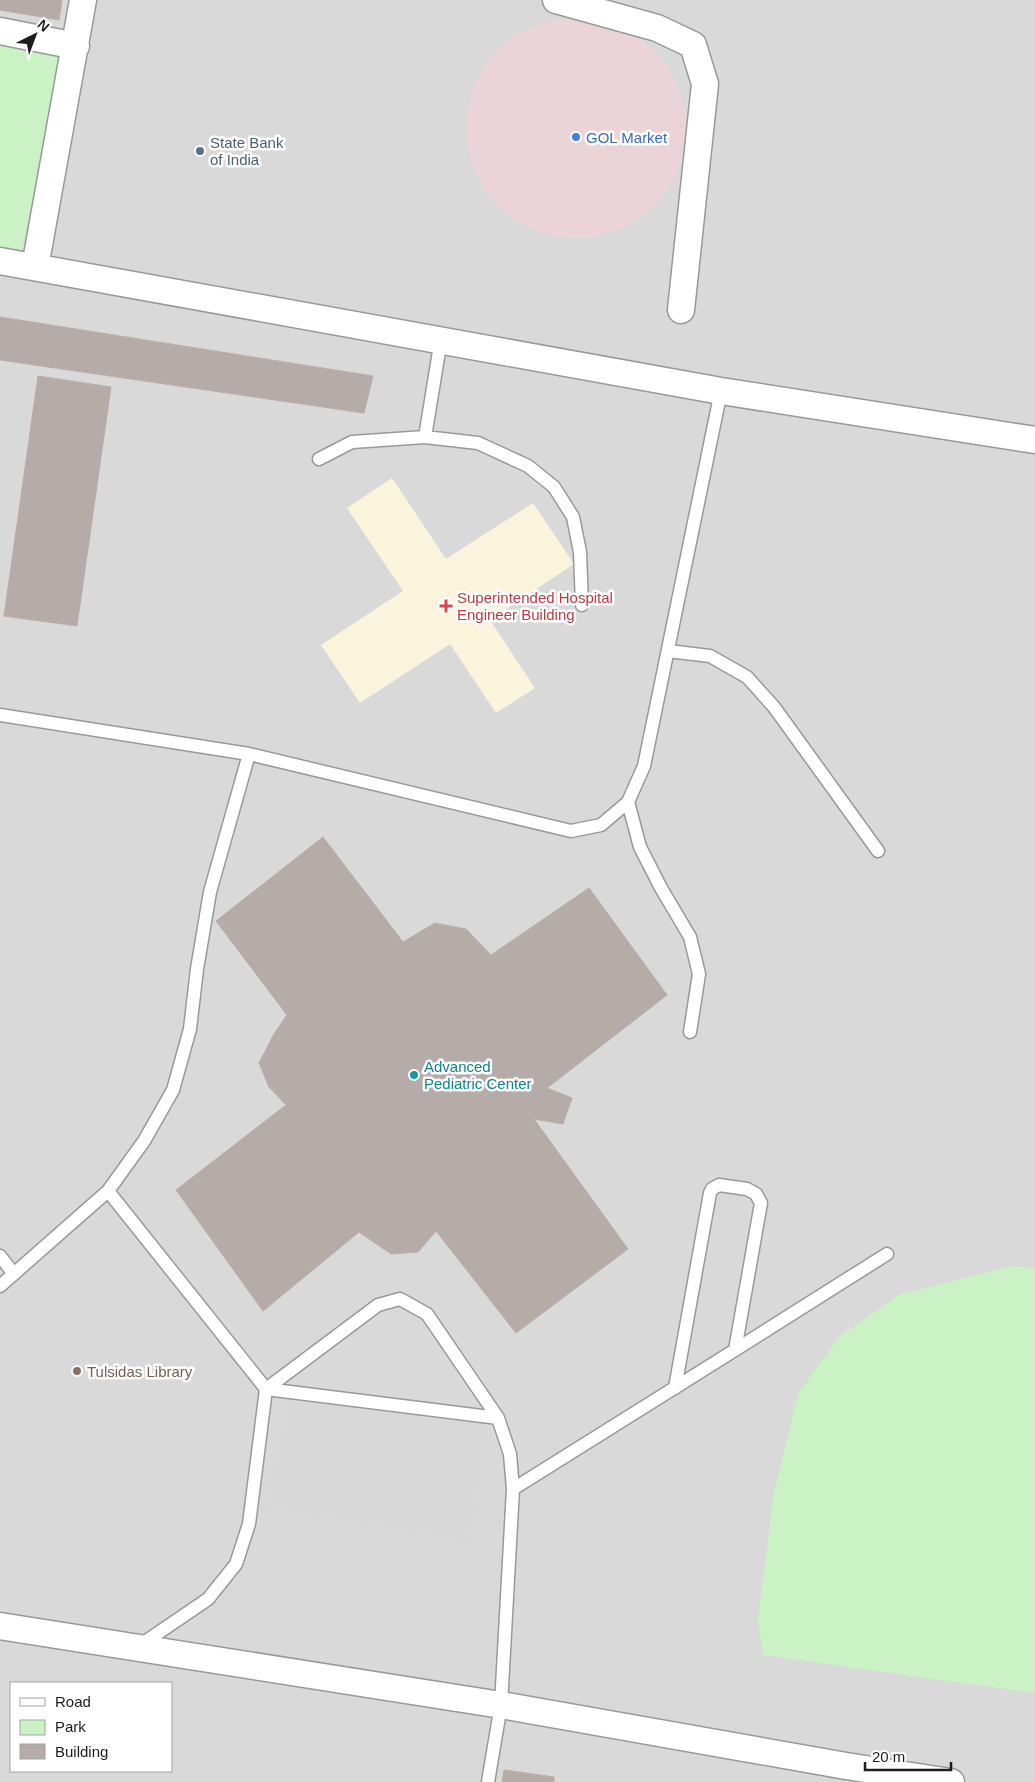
<svg xmlns="http://www.w3.org/2000/svg" width="1035" height="1782" font-family="Helvetica,sans-serif">
<rect width="100%" height="100%" fill="#ece7e3"/>
<!-- residential -->
<path fill="#dad9d9" fill-rule="evenodd" d="M0,0H1035V1782H0ZM11,1683H171V1771H11Z"/>
<!-- commercial -->
<path fill="#ebd4d8" d="M466 128a110 110 0 1 1 220 0a110 110 0 1 1-220 0Z"/>
<!-- education -->
<path fill="#faf4dd" d="M392,478L446,559L533,503L574,564L490,620L535,688L496,713L450,644L360,703L321,645L403,591L347,508Z"/>
<!-- park -->
<path fill="#caf2c4" d="M0,46L59,57L22,252L0,248Z
M1012,1266L1035,1269V1693L763,1655L758,1620L774,1493L798,1394L839,1337L899,1295Z"/>
<!-- parking -->
<path fill="#d8d8d8" d="M291,1386L490,1419L468,1539L266,1506Z"/>
<!-- building -->
<path fill="#b5aca9" stroke="#bcaca7" d="M0,0H62L59,20L0,10Z
M0,317L373,376L364,413L0,360Z
M38,376L111,387L77,626L4,616Z
M323,837L403,942L435,923L466,929L491,955L589,888L667,995L547,1088L572,1098L563,1124L534,1119L628,1249L516,1333L436,1231L418,1252L391,1254L359,1232L263,1311L176,1190L286,1105L269,1087L259,1063L274,1034L287,1015L216,921Z
M504,1770L554,1777V1782H502Z"/>
<g fill="none" stroke-linecap="round" stroke-linejoin="round">
<!-- lane casing -->
<g stroke="#999" stroke-width="15">
<path id="lane" d="M425,437L478,443L528,466L554,487L573,517L580,552L582,605
M319,459L352,442L425,437L441,339
M668,651L710,656L747,677L774,707L878,851
M0,715L249,754L571,831L601,825L628,802L644,766L721,391
M628,802L640,847L661,888L690,937L699,974L690,1032
M108,1191L266,1389L498,1418
M0,1256L14,1274
M0,1286L108,1191L144,1141L173,1090L190,1029L197,969L210,892L249,754
M735,1350L887,1254
M513,1489L735,1350L761,1203L756,1194L747,1189L719,1185L712,1189L710,1193L675,1388
M139,1646L208,1599L236,1564L249,1524L266,1389L378,1305L400,1299L427,1314L498,1418L510,1454L513,1489L501,1705L488,1782"/>
</g>
<!-- street casing -->
<g stroke="#999" stroke-width="29">
<path id="street" d="M556,0L657,28L693,45L705,84L681,310
M0,31L76,46
M0,261L721,391L1035,440
M35,267L83,0
M0,1626L501,1705L846,1766L951,1782"/>
</g>
<!-- lane -->
<use href="#lane" stroke="#fff" stroke-width="12"/>
<!-- street -->
<use href="#street" stroke="#fff" stroke-width="26"/>
</g>
<!-- markers -->
<circle fill="#3f7fe0" stroke="#fff" stroke-width="2" cx="576" cy="137" r="5"/>
<circle fill="#5c6f8a" stroke="#fff" stroke-width="2" cx="200" cy="151" r="5"/>
<path fill="#e0444e" stroke="#fff" stroke-width="2" d="M443.5 598.5h5v5h5v5h-5v5h-5v-5h-5v-5h5z"/>
<circle fill="#0f9aa8" stroke="#fff" stroke-width="2" cx="414" cy="1075" r="5"/>
<circle fill="#8d6e63" stroke="#fff" stroke-width="2" cx="77" cy="1371" r="5"/>
<g text-anchor="middle" dominant-baseline="central" stroke-width="5" stroke-linejoin="round" paint-order="stroke">
<!-- shop labels -->
<g font-size="15" fill="#366cbe" stroke="#fff" text-anchor="start">
<text x="586" y="137">GOL Market</text>
</g>
<!-- service labels -->
<g font-size="15" fill="#4e5e75" stroke="#fff" text-anchor="start">
<text x="210" y="142">State Bank<tspan x="210" dy="17">of India</tspan></text>
</g>
<!-- health labels -->
<g font-size="15" fill="#be3a42" stroke="#fff" text-anchor="start">
<text x="457" y="597">Superintended Hospital<tspan x="457" dy="17">Engineer Building</tspan></text>
</g>
<!-- culture labels -->
<g font-size="15" fill="#0d838f" stroke="#fff" text-anchor="start">
<text x="424" y="1066">Advanced<tspan x="424" dy="17">Pediatric Center</tspan></text>
</g>
<!-- education labels -->
<g font-size="15" fill="#785e54" stroke="#fff" text-anchor="start">
<text x="87" y="1371">Tulsidas Library</text>
</g>
</g>
<!-- legend -->
<rect x="10" y="1682" width="162" height="90" fill="#ffffff" stroke="#a4a4a4"/>
<rect x="20" y="1698" width="25" height="8" fill="#ffffff" stroke="#a4a4a4"/>
<text x="55" y="1707" font-size="15" fill="#1c1c1c">Road</text>
<rect x="20" y="1720" width="25" height="15" fill="#caf2c4" stroke="#a4a4a4"/>
<text x="55" y="1732" font-size="15" fill="#1c1c1c">Park</text>
<rect x="20" y="1744" width="25" height="15" fill="#b5aca9" stroke="#a4a4a4"/>
<text x="55" y="1757" font-size="15" fill="#1c1c1c">Building</text>
<!-- north arrow -->
<g transform="translate(35 35) rotate(42)" stroke="#ffffff" stroke-width="4" paint-order="stroke">
<path d="M0-4L9 19L0 12L-9 19Z" fill="#1c1c1c"/>
<text y="-8" font-size="14" font-weight="bold" text-anchor="middle" fill="#1c1c1c">N</text>
</g>
<!-- scale -->
<path d="M865 1762v8h86v-8" fill="none" stroke="#1c1c1c" stroke-width="2.5"/>
<text x="872" y="1762" font-size="15" fill="#1c1c1c" stroke="#ffffff" stroke-width="4" paint-order="stroke">20 m</text>
</svg>
